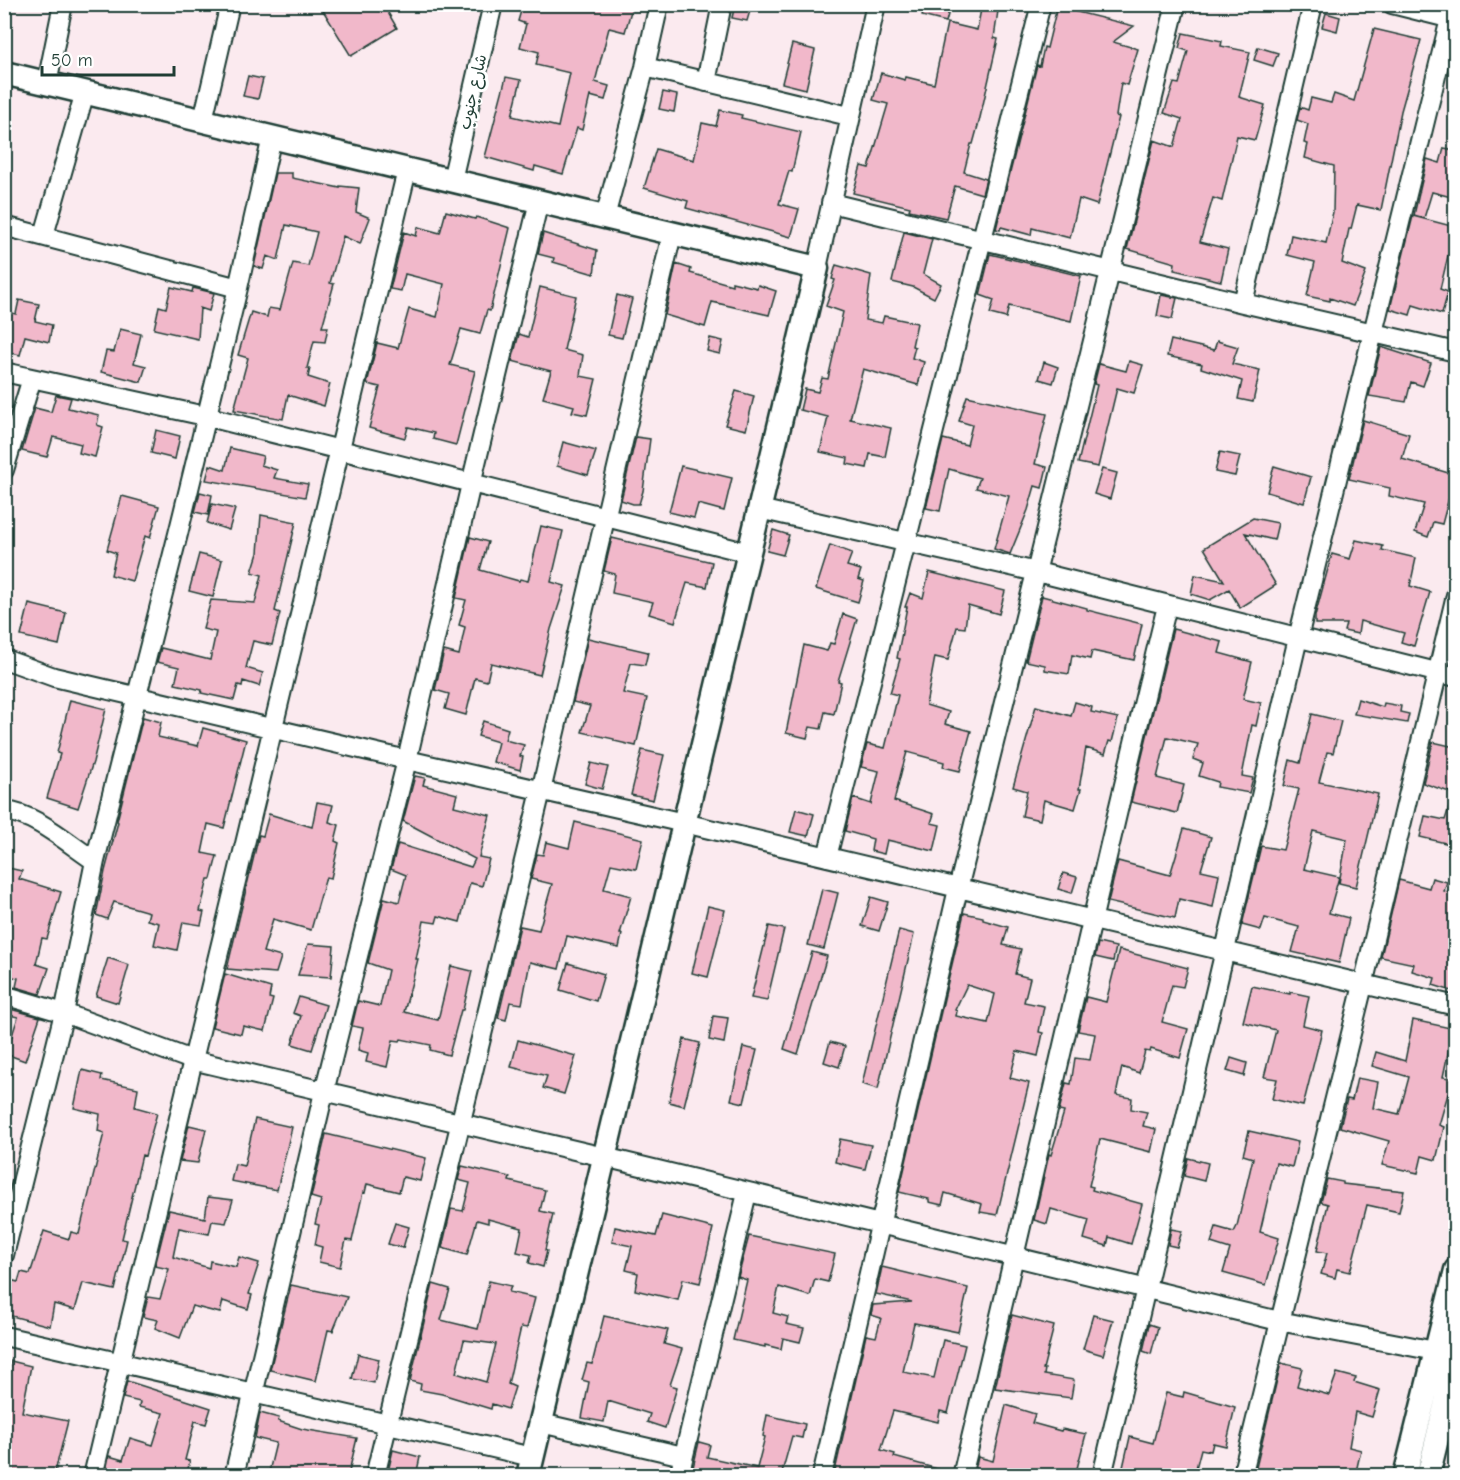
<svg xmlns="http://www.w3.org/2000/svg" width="1460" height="1480" font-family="'Comic Neue','Playpen Sans Arabic',sans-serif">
<rect width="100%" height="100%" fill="#fbeaef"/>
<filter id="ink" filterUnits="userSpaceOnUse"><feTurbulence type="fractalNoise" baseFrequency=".0167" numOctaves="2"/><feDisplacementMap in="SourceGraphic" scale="12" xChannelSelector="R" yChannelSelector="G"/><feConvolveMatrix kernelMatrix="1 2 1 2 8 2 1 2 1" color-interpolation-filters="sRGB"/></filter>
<g filter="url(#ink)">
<!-- building -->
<path fill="#f1b8ca" stroke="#1f3d34" stroke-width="1.5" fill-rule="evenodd" d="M319,4H383L397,28L351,56Z
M523,4H633L625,32L609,28L595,82L609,86L605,100L590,96L582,130L577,128L563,174L535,166L534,171L485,157L506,77L521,80L512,116L558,127L570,73L536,65L539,52L520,47L526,24L518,21Z
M735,4H752L747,21L732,18Z
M925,4L950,7L946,22L922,16Z
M982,4H999L994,38L998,39L979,122L973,144H971L964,172L986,179L982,194L955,186L946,218L909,210L910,207L853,193L861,166L869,168L888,104L873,100L881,73L905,80L906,77L934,84L947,23L977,30Z
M1057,7L1134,26L1113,42L1138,49L1127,85L1121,83L1116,116L1119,117L1097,205L1079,199L1070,238L1032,228L1031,235L1001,227L1000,230L996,229L1037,65L1040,66L1044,47L1047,48Z
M1326,13L1340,17L1337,31L1322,27Z
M1374,29L1421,40L1401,111L1381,210L1357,205L1351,229H1349L1342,263L1366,272L1353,306L1330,298V301L1307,296L1315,262L1287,255L1291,235L1326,243L1333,212L1334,166L1305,158L1308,144L1304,143L1308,124L1297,120L1300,107L1308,110L1311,98L1331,103L1334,94L1354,101Z
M1183,33L1222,41L1221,46L1250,52L1239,97L1265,105L1255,140L1237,136L1222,201L1213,198L1200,242L1228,249L1221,281L1174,270L1175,263L1127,249L1154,140L1174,147L1182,119L1164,113L1174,83L1179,84L1188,51L1179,48Z
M792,44L815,50L806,89L782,83Z
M1258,47L1278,53L1273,66L1254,60Z
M248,76L263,79L258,99L243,96Z
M663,92L677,95L674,112L659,109Z
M720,110L742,115L741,118L801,132L792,172L789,171L779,204L799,209L791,237L686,208L688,201L644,188L656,149L694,160L702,123L716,126Z
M1444,148L1455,150V198L1432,192L1424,218L1414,215L1427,159L1440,163Z
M275,173H292V178L340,188V186L359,188L356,212L370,218L360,244L343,236L330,283L334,284L322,327H328L325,342L314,341L307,368H310L308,377L330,384L324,406L288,395L283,419L234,410L248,358L238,355L251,312L267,317L269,308L280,310L293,263L308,266L317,232L286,225L278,260L267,256L263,269L254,266Z
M446,211L475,219L476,217L510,228L490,311L487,310L480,334L461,329L450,365L475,371L456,445L433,439L434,433L408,427L405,438L369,428L380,387L367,384L377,343L398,348L409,309L437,317L444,284L405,274L401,291L390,289L404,232L416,236L418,227L440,233Z
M1413,216L1455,227L1440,289L1448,292L1442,314L1413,305L1410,315L1390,309Z
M904,232L932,239L923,274L941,284L934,298L913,287L892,282Z
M543,233L597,250L594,274L553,262L554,258L538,254Z
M990,254L1081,276L1071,321L1009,306L1006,318L990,314L994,300L980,295Z
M676,264L691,269L690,273L732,285V282L757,288L758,285L776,291L769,315L712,302L705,327L665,315Z
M836,265L871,275L865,320L882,323L884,316L917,323L912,346L915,347L912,358L924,362L918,385L863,369L850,419L891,428L885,457L870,454L867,468L847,464L848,458L820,452L828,417L800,410L805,389L818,392L822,378L828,379L843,312L826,306L835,280L832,279Z
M171,287L192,292L193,288L214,293L209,311L200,308L198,339L154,329L159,306L166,308Z
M540,287L576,296L564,350L583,355L580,376L596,379L587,415L572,412L574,406L543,398L551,371L512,361L519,334L528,337Z
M617,295L632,299L622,338L608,335Z
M1161,295L1177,298L1172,319L1157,316Z
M19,300L39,304L35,321L52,325L49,342L25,336L20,355L4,351V311L16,314Z
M120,329L141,334L134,363L146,366L141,382L101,372L106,351L114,352Z
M710,338L723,341L720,354L707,351Z
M1171,340L1214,350L1217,341L1238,347L1232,364L1260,370L1253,402L1238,399L1242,381L1201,368L1202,364L1167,356Z
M1381,347L1431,363L1423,386L1411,382L1406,402L1369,396Z
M1129,361L1143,365L1134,393L1117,388L1098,467L1078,463L1097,385L1094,384L1099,364L1126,371Z
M1044,362L1058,367L1053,383L1039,379Z
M736,391L754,396L746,430L725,425Z
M56,395L71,398L68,408L99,415L97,425L103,427L95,457L79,453L81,444L53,437L47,457L22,451L35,408L51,412Z
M967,396L1047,414L1035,464L1047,467L1042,488L1035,486L1028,510L1010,554L994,549L1009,496L976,488L980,478L949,469L940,511L926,508L943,439L967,445L972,425L959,421Z
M1363,420L1409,434L1402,459L1455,475L1442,524L1433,522L1428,537L1415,532L1424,504L1389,496L1390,488L1349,479Z
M156,430L180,436L175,459L151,453Z
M636,437L650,439L643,491L639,504H633L621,500Z
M563,442L596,451L588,475L557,466Z
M230,448L263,456L261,465L277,470L274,478L308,484L305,497L206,480L210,465L225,470Z
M1220,452L1240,456L1235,476L1215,472Z
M681,466L732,478L724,511L698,504L694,518L669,512Z
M1274,466L1311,477L1304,503L1267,492Z
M1102,469L1117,473L1110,499L1094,494Z
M200,492L212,495L208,515L195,512Z
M122,496L159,506L150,538L145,536L132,581L111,575L116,553L107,550Z
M212,504L235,509L229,530L207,523Z
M261,515L296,522L275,611L280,613L272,645L253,641L246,668L263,673L259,686L243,681L242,686L238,685L234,700L201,693L202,690L175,684L179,667L157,662L161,648L210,660L216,632L203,629L211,600L255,603L262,575L252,572L258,553Z
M1253,518L1278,523L1274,540L1245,533L1276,585L1240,608L1229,589L1210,600L1191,594L1195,575L1224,581L1204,548Z
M541,526L563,531L551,582L565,586L551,629L540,675L491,663L487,681L475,678L466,715L445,709L449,694L435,690L444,651L459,655L465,627L459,625L466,600L456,598L470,537L488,542L480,570L519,581L520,579L528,581Z
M773,530L789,535L783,555L767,551Z
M612,538L712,562L707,587L687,583L675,622L649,614L653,602L612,593L615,574L604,571Z
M1356,540L1383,546L1382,550L1416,558L1410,586L1430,592L1414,646L1401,642L1404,633L1360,621L1358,634L1344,631L1346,624H1315V616L1332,554L1350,559Z
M830,545L852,553L847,566L861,570L858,579L864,581L858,602L816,589Z
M199,554L222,560L213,597L189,591Z
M929,572L1005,591L999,614L968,605L965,628L957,627L948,660L935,657L926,705L949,712L945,724L971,731L960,771L943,767L944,762L907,752L902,769L894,801L934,814L931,823L940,825L934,851L887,840L884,854L871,851L873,839L845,831L853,798L871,804L879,771L861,767L867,744L885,748L898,695L890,693L900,659L897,658L907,607H905L910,593L923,598Z
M1042,596L1087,608V610L1142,624L1134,660L1092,651L1090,659L1072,655L1069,674L1045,670V665L1026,661Z
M29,604L66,613L59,645L21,636Z
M843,614L857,619L838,681L841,682L834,714L825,712L821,729L810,727L807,738L786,733L804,645L827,651L830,643L834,644Z
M1173,629L1222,642L1219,653L1252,662L1243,699L1261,703L1256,726L1252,725L1242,776L1253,778L1249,793L1217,787L1218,782L1199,776L1203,763L1193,759L1198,744L1167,737L1157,778L1184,785L1177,813L1131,802Z
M588,638L648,652L645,665L631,663L623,693L647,698L636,746L614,741V739L582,732L590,706L573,702Z
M1358,699L1383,707L1384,703L1401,706L1400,712L1409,714L1407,723L1354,714Z
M70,700L106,709L93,762L78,808L47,798L60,754L57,753Z
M1075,702L1092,707L1091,712L1118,718L1112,742L1109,741L1105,754L1086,748L1079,789H1081L1075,809L1044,800L1040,820L1022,816L1027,791L1013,787L1036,706L1071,716Z
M1312,714L1341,721L1333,753L1327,752L1319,782L1378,794L1356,887L1339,883L1347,839L1313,831L1304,869L1339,877L1329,913L1349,918L1339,963L1292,952L1299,927L1265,918L1261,930L1242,925L1261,846L1283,850L1299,789L1284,786L1290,760L1300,763Z
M143,717L161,722L158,737L198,746L203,728L246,740L224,828L208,824L202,853L217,856L211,879H208L200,911L204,912L201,925L183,922L177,950L154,945L159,923L147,920L149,912L114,902L107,919L96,915L105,871L118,822L117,821Z
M483,721L508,729L505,740L524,745L520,756L523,757L520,770L493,762L498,742L478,736Z
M1433,742L1455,747V794L1423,783Z
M642,750L664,755L653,800L631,795Z
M591,763L608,767L602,789L585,784Z
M415,776L425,778L423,785L457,794L454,806L490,815L479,857L489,859L482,886L470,883L460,922L438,916L436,923L424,921L416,959H418L404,1012L438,1020L451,966L472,971L463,1010H461L449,1055L430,1050L431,1045L401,1039L400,1041L393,1040L387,1067L366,1062L368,1053L358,1050L363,1028L352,1026L358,1001L380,1006L388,970L368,963L384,898L399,902L406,875L391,869L398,844L471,867L475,859L403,821Z
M1453,795L1455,796V837L1454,845L1420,837L1425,816L1445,820Z
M317,802L333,805L329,822L339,825L335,841L339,843L331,878L326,877L311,930L273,919L263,952L281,957L276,973L227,969L259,835L263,836L269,814L312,827Z
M796,809L814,814L808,836L790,832Z
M575,822L643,839L636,869L611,864L604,889L631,896L620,934H622L619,948L567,936L559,969L530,962L522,1004L510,1002L506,1020L498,1018L520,926L539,930L552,884L531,879L537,854L543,855L546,842L569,848Z
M1184,829L1211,837L1201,870L1219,874L1213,907L1179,899L1175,918L1108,902L1118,861L1170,875Z
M4,867L22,871L19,879L61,892L47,939L42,938L36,964L49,968L40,994L16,987L18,978L4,975L11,946L5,945L9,927L4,926Z
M1063,873L1077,877L1072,893L1058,889Z
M1432,878L1447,882L1444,891L1455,894V992L1433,985L1435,978L1412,971L1414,964L1381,957L1399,880L1429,888Z
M822,889L838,893L824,949L808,945Z
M871,897L888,902L879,931L862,926Z
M708,906L725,910L708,977L692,973Z
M964,913L983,917V920L1008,927L1003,945L1021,949L1015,974L1030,978L1024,1002L1044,1006L1039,1032L1043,1033L1038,1056L1017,1051L1010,1078L1029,1083L997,1215L980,1212L982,1204L945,1193L942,1205L929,1202V1199L899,1192ZM967,985L995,994L988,1023L956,1016L957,1011L955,1010Z
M769,926L784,929L767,1001L751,998Z
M899,930L914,934L878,1089L862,1084Z
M1098,943L1116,947L1113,961L1095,957Z
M308,944L334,946L331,977L298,975Z
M1119,950L1188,968L1183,987L1172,985L1162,1022L1188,1029L1180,1058L1151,1049L1150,1052L1145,1051L1139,1073L1122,1067L1116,1095L1132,1098L1131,1109L1147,1112L1143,1126L1156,1129L1151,1152L1100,1139L1089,1186L1093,1187L1092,1190L1142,1204L1131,1244L1109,1237L1107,1246L1084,1239L1089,1220L1051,1209L1047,1224L1034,1220L1049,1154L1051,1155L1064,1112L1059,1111L1066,1083L1071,1084L1075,1058L1090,1060L1095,1034L1078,1031L1086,997L1106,1002Z
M812,952L827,956L798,1054L784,1049Z
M108,958L129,965L118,1003L96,996Z
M568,963L604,974L596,1001L560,990Z
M225,974L271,988L269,998L273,999L265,1031L243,1026L241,1034L212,1027Z
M1252,986L1290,994V992L1309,996L1303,1025L1322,1030L1303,1106L1272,1099L1277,1079L1264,1077L1276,1030L1243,1022Z
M299,997L326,1005L312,1050L292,1044L301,1016L293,1013Z
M10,1009L40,1017L25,1061L6,1054L18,1017L9,1015Z
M713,1016L728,1018L724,1043L709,1040Z
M1413,1020L1455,1029V1045L1450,1044L1443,1077L1455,1079L1451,1095L1448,1094L1439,1125L1444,1127L1436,1160L1422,1156L1418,1173L1382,1165L1389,1141L1340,1127L1347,1099L1352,1100L1357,1078L1378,1082L1373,1108L1399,1114L1409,1077L1372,1066L1376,1052L1405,1061Z
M684,1039L700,1043L684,1106L669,1102Z
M518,1040L576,1056L564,1094L543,1088L547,1076L511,1067Z
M830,1042L845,1046L839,1067L824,1062Z
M743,1047L757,1050L744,1103L731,1100Z
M1231,1058L1247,1063L1244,1076L1227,1071Z
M82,1070L102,1075L101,1080L138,1088L135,1107L157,1113L145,1156L142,1155L122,1239L127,1240L115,1290L83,1283L75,1310L54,1304L50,1326L4,1314V1287L6,1279L18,1282L21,1272L30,1274L44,1231L69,1239L71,1232L79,1234L104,1133L98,1131L100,1114L74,1108Z
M255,1119L292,1127L277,1190L231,1181L235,1164L244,1166Z
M189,1125L206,1129L198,1163L180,1161Z
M1249,1131L1298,1142L1292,1167L1276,1163L1260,1232L1279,1238L1266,1285L1223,1273L1230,1249L1211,1243L1216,1227L1234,1232L1237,1226L1253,1158L1243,1155Z
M326,1134L426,1158L420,1181L403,1177L399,1192L367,1184L365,1193L363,1192L352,1241L346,1240L340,1267L319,1262L322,1247L315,1245L319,1225L315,1224L321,1200L311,1197Z
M840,1139L871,1145L865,1169L835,1162Z
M1188,1158L1208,1163L1204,1181L1184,1176Z
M462,1166L510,1177L509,1181L545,1190L540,1211L553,1214L545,1250L547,1251L543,1267L529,1263L531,1255L517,1252L522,1228L488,1219V1223L477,1220L467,1255L442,1248L451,1209L463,1211L470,1183L458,1180Z
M1327,1179L1343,1182V1184L1404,1191L1399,1212L1367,1205L1350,1272L1337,1269L1335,1278L1321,1274L1327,1253L1317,1251L1328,1204L1321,1202Z
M208,1197L233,1200L226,1223L212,1221L209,1234L179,1228L173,1257L209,1268L210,1261L236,1267L239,1257L259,1263L249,1294L252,1295L248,1309L223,1301L220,1313L192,1306L180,1338L155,1328L158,1320L143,1317L148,1297L160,1299L169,1269L155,1266L169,1210L205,1218Z
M662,1215L713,1228L700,1283L683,1279L678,1300L635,1290L638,1273L626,1270L632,1246L612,1242L615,1227L656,1236Z
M395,1223L409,1227L403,1248L388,1244Z
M1171,1229L1182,1231L1177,1247L1168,1245Z
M749,1236L835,1254L828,1282L815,1279L810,1296L779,1287L773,1313L788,1317L786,1324L804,1328L800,1342L783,1338L781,1349L765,1345V1347L733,1340L747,1280L738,1277Z
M882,1267L968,1288L958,1332L914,1323L903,1372L934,1378L943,1340L965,1345L948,1413L940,1411L938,1422L893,1411L881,1450L895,1454L894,1457L945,1471L944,1476H855L835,1471L866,1335L876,1337L881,1318L871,1315L873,1305L912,1302L876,1294Z
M489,1281L511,1286L509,1292L535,1298L527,1328L521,1327L508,1384L515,1387L508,1409L492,1404L491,1409L442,1394L420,1390L421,1384L410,1381L433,1284L450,1289L441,1320L478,1329ZM464,1340L496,1344L486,1382L456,1373Z
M291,1285L347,1297L333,1331L328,1330L316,1381L270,1370Z
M1012,1315L1054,1326L1043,1369H1045L1044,1375L1074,1380L1071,1398L995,1388Z
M1093,1315L1113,1320L1103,1355L1083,1349Z
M604,1316L668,1330L664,1344L682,1349L670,1385L677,1387L665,1428L647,1422L650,1414L608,1401L604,1422L582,1418L589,1382L582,1380L587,1363L592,1364Z
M1149,1324L1158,1327L1151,1354L1143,1351Z
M358,1354L379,1359L374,1383L352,1379Z
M11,1361L31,1366L22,1412L68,1421L54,1476H4V1390Z
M1281,1363L1302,1368L1297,1386L1329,1395L1337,1373L1356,1378L1354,1382L1380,1390L1372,1417L1355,1412L1349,1447L1361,1450L1355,1476H1254Z
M127,1381L211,1408L206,1424L195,1421L185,1460L190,1461L186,1476H125L106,1471L109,1456L123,1460L130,1438L153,1445L163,1413L139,1407L140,1402L123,1398Z
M1184,1392L1235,1407L1226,1446L1213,1443L1211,1451L1201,1449L1194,1476H1121L1130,1437L1153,1443L1166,1393L1183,1397Z
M1006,1405L1035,1414L1032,1423L1061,1431L1062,1429L1086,1434L1075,1476H989L975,1470L978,1457L993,1461Z
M260,1413L279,1418L278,1421L302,1429L357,1438L348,1476H268L276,1443L255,1438Z
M767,1415L805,1424L802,1438L792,1436L781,1476H691L699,1442L710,1445L707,1457L757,1468L765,1437L763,1436Z
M393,1450L420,1457L416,1476H387Z"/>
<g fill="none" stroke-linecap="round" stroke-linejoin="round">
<!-- minor casing -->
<g stroke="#1f3d34" stroke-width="22">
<path id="minor" d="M1392,4L1456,20
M645,67L849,116
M706,82L722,4
M47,83L63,4
M203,120L230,4
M452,180L493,4
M831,203L1243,303L1456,352
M605,217L645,67L659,4
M4,226L238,288
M44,235L85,92
M817,268L876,4
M1243,303L1313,4
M4,372L205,416L749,553
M4,470L32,378
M759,509L1037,572L1456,677
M4,659L54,677L407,760L684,823L1456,1006
M4,811C35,813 70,845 95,861
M827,857L1041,4
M4,995L64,1013L192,1060L604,1157L1279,1321L1456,1355
M4,1255L64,1013L95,861L178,534L238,288L272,137
M4,1336L532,1457
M541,1423L683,1456
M93,1476L407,170
M234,1476L324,1092L407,760L471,484L539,201
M375,1476L541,791L672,234
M679,1476L747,1193
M822,1476L958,889L1176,4
M962,1476C1032,1186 1096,895 1167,606
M1102,1476L1298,638L1450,19
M1242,1476L1363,985L1456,595"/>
</g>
<!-- tertiary casing -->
<g stroke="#1f3d34" stroke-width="27">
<path id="tertiary" d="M4,73L817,268L528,1476
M1405,1476L1456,1270
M1428,1476L1456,1361"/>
</g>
<!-- minor -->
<use href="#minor" stroke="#fff" stroke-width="18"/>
<!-- tertiary -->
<use href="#tertiary" stroke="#fff" stroke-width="22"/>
</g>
</g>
<g text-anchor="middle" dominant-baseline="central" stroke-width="6" stroke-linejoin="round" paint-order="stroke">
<!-- street labels -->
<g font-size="16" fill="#1f3d34" stroke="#fff">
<text transform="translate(473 92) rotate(-77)">شارع جنوب</text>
</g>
</g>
<!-- margin -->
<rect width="1460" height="1480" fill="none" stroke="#fff" stroke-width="24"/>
<rect x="12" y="12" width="1436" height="1456" fill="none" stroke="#1f3d34" stroke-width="2" filter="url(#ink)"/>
<!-- scale -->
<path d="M42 66v9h132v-9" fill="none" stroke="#1f3d34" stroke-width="3"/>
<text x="51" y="66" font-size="18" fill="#1f3d34" stroke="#ffffff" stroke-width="4.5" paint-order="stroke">50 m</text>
</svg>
